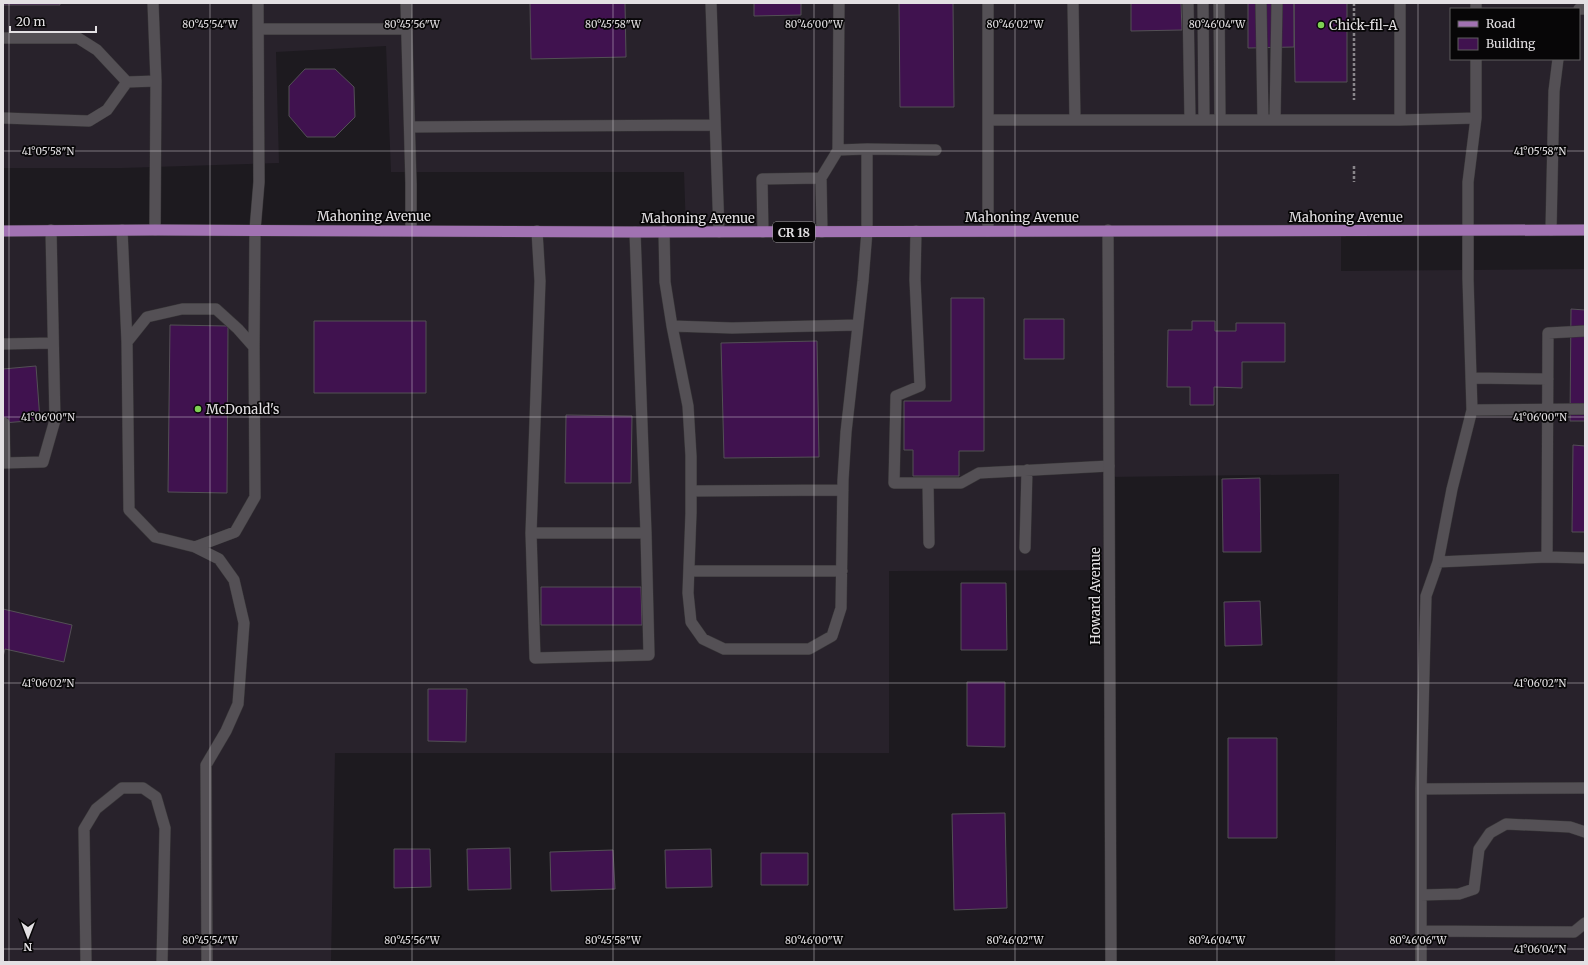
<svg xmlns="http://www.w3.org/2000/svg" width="1588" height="965" font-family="Merriweather,serif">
<rect width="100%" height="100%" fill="#1d1a1f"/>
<!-- built -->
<path fill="#28222b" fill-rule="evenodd" d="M3,3H1585V230L1341,231V271L1585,269V962H1335L1339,474L1109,477V570L889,571V753H335L331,962H3V231L686,232L684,172H391L386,46L276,52L279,163L122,168H3ZM1451,9H1579V59H1451Z"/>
<!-- building -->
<path fill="#40124f" stroke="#535055" d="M3,3H60V5H3Z
M530,3H625L626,57L531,59Z
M754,3H801V15L754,16Z
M899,3H953L954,107H900Z
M1131,3H1181L1182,30L1131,31Z
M1248,3H1294V47L1248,48Z
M1294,3H1347V82H1295Z
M305,69H335L354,87L355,117L335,137H307L289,116V86Z
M951,298H984V451H959V476H913V450H904V401H951Z
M1571,309L1585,310V421H1570Z
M1024,319H1064V359H1024Z
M314,321H426V393H314Z
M1192,321H1215V331H1236V323H1285V362H1242V388L1214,387V405H1190V387H1167L1168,330H1192Z
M170,325L228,326L227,493L168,492Z
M817,341L819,457L724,458L721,343Z
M36,366L40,420L3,423V369Z
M566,415L632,416L631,483H565Z
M1573,445L1585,446V532H1572Z
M1260,478L1261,552H1223L1222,479Z
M961,583H1006L1007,650H961Z
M541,587H641L642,625H541Z
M1260,601L1262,645L1225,646L1224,602Z
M3,609L72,625L64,662L5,649L3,657Z
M967,682H1005V747L967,746Z
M428,689H467L466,742L428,741Z
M1228,738H1277V838H1228Z
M1005,813L1007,908L954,910L952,814Z
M510,848L511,889L468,890L467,849Z
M394,849H430L431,887L394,888Z
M711,849L712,887L666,888L665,850Z
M613,850L615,889L551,891L550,852Z
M761,853H808V885H761Z"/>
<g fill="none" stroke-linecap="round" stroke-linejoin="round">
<!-- service casing -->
<g stroke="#383638" stroke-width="12">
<path id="service" d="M153,3L156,81L155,230
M406,3L411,184V230
M711,3L719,232
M988,3V120
M1073,3L1075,120
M1188,3L1190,119
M1203,3L1204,119
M1219,3L1220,119
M1261,3L1263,120
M1476,9V3
M1579,9H1585
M259,29H407
M3,38H78L97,50L127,82
M3,118L89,121L107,110L127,82L156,81
M1476,118V59
M1275,120L1277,3
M1400,120V3
M410,127L715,125
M867,149L936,150
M838,150L839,3
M122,230L127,342L129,510L155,537L195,547L235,532L255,497L254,347L238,329L216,309H182L147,317L127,342
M1551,230L1554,91L1558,59
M537,231L540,281L531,533H646L635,232
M664,231L665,282L672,326L688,406L691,456V513L688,593L691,622L703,639L724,649H809L832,636L841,608L843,480L846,432L863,281L867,231V149L838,150L821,178L822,232
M916,231L915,280L920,386L896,396L894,483H961L979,473L1109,466
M988,231V120H1400L1476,118L1468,182V279L1472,410L1452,489L1438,562L1547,557
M763,232L762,179L821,178
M672,326L732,328L858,325
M1585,331L1548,333L1547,557L1585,558
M3,344L52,343
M254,347L255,230L259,182L258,3
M1471,378L1548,379
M1472,410L1585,409
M4,423L5,463
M3,463L43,462L55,420L51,230
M928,483L929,543
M691,491L843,490
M531,533L535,658L649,655L646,533
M195,547L219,559L234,580L244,623L238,704L226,731L206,765L207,962
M1025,548L1027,470
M1438,562L1426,596L1421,789L1585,788
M689,571H842
M1421,895L1459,894L1474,889L1479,849L1490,833L1506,824L1570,827L1585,832
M1421,931L1574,932L1585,923
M86,962L84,829L96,809L122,788H143L156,797L165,828L162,962
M1421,962V789"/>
</g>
<!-- minor casing -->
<g stroke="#383638" stroke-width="12">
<path id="minor" d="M1108,230L1111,962"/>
</g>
<!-- primary casing -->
<g stroke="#383638" stroke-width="12">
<path id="primary" d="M3,231L155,230L635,232L1585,230"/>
</g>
<!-- path -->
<path stroke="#89868a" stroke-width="2.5" stroke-dasharray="3 2" stroke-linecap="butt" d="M1354,3V100
M1354,166V182"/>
<!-- service -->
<use href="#service" stroke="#545055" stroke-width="11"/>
<!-- minor -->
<use href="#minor" stroke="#545055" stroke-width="11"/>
<!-- primary -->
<use href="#primary" stroke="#a172b2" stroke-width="11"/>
</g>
<!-- ticks -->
<path fill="none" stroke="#e3e0e3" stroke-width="1" stroke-opacity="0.45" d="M9,3V962M210,3V962M412,3V962M613,3V962M814,3V962M1015,3V962M1217,3V962M1418,3V962M3,151H1585M3,417H1585M3,683H1585M3,949H1585"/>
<!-- markers -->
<g fill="#7ed153" stroke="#070607" stroke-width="1.5">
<circle cx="1321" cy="25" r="4"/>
<circle cx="198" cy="409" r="4"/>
</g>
<g text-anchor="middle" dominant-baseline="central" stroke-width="3.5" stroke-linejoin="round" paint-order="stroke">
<!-- shield labels -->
<rect fill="#070607" stroke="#a19fa1" stroke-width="1" x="773" y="222" width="42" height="20" rx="3"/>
<g font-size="12" font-weight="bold" fill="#e3e0e3">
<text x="794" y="232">CR 18</text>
</g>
<!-- poi labels -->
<g font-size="13" fill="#e3e0e3" stroke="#070607" text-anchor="start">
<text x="1329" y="25">Chick-fil-A</text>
<text x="206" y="409">McDonald's</text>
</g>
<!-- street labels -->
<g font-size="13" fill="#e3e0e3" stroke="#070607">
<text x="374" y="216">Mahoning Avenue</text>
<text x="1022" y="217">Mahoning Avenue</text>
<text x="1346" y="217">Mahoning Avenue</text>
<text x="698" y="218">Mahoning Avenue</text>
<text transform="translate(1095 596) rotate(-90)">Howard Avenue</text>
</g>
</g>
<g font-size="10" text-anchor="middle" fill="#e3e0e3" stroke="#070607" stroke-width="3.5" stroke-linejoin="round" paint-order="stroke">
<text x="210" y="28">80°45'54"W</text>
<text x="412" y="28">80°45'56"W</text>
<text x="613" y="28">80°45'58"W</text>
<text x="814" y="28">80°46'00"W</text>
<text x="1015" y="28">80°46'02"W</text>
<text x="1217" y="28">80°46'04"W</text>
<text x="1540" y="155">41°05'58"N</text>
<text x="48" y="155">41°05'58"N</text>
<text x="1540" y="421">41°06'00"N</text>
<text x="48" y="421">41°06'00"N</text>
<text x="1540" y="687">41°06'02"N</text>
<text x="48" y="687">41°06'02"N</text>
<text x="210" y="944">80°45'54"W</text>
<text x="412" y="944">80°45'56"W</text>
<text x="613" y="944">80°45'58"W</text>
<text x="814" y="944">80°46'00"W</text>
<text x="1015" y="944">80°46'02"W</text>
<text x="1217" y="944">80°46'04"W</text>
<text x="1418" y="944">80°46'06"W</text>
<text x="1540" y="953">41°06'04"N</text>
</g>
<!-- border -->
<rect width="1588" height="965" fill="none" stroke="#e3e0e3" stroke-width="8"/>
<!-- legend -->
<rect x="1450" y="8" width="130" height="52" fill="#070607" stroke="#5f5d5f"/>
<rect x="1458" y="21" width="20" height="6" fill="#a172b2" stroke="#5f5d5f"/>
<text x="1486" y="28" font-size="12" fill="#e3e0e3">Road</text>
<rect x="1458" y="38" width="20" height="12" fill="#40124f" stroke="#5f5d5f"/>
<text x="1486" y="48" font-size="12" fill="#e3e0e3">Building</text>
<!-- north arrow -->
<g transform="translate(28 937) rotate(180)" stroke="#070607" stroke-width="3" paint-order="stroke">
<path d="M0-3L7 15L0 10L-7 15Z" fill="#e3e0e3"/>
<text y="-6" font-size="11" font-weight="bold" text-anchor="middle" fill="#e3e0e3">N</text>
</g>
<!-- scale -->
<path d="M10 26v6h86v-6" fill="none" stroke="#e3e0e3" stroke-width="2"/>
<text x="16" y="26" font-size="12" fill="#e3e0e3" stroke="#070607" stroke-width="3" paint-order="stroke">20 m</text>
</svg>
